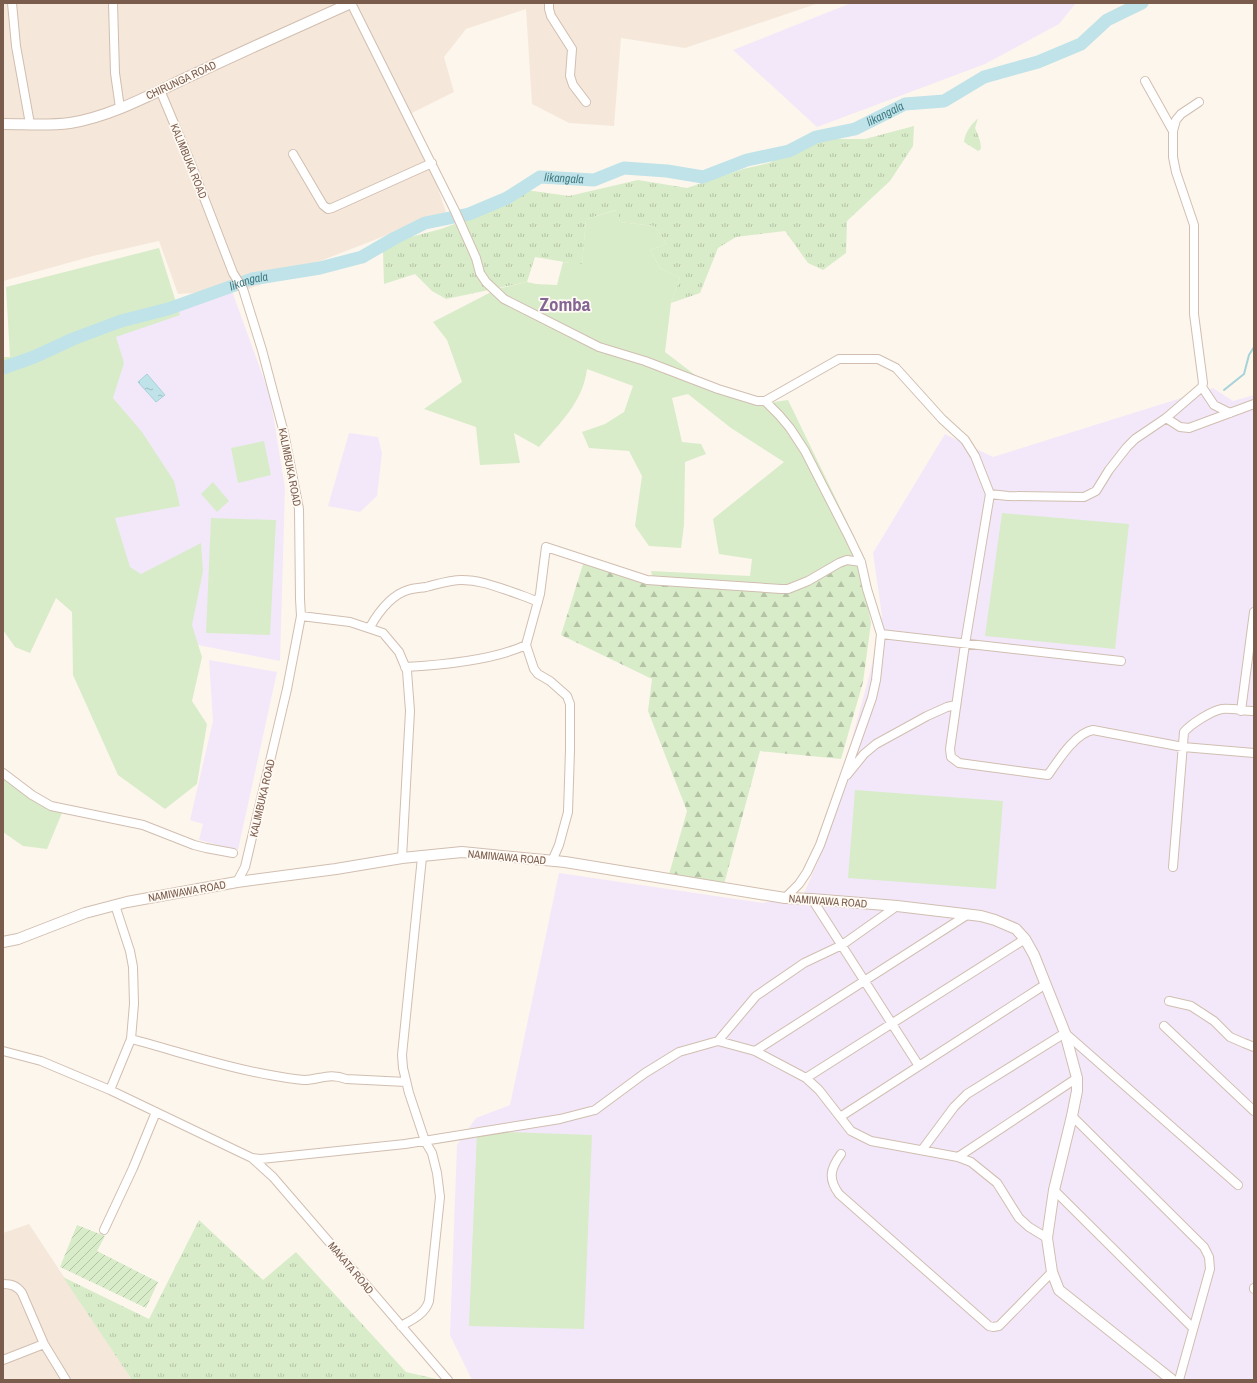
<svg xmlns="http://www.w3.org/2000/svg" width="1257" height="1383" font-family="'Archivo Narrow',sans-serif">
<defs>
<pattern id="grass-tufts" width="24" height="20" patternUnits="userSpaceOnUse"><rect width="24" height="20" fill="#d8ecc9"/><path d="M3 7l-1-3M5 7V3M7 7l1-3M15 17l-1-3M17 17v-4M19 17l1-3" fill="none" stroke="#b4c2a5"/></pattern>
<pattern id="forest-firs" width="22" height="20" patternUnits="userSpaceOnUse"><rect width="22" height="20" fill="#d8ecc9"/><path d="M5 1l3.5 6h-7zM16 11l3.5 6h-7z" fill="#b4c2a5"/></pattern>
<pattern id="garden-furrows" width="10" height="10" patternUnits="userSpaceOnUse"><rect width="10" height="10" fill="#d8ecc9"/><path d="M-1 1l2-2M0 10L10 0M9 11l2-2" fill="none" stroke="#b4c2a5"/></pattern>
<pattern id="water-ripples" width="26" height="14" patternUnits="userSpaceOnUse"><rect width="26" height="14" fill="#bfe3e8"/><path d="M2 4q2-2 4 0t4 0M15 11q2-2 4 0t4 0" fill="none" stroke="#a0bbbe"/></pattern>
</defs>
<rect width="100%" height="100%" fill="#fdf6ec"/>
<!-- residential -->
<path fill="#f5e8da" d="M3,3H819L685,48L621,38L614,126L569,123L532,104L526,9L466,29L444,57L454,92L412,113L446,212L246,290L178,294L159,241L93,256L3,281Z
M29,1224L132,1380H3V1233Z"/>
<!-- education -->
<path fill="#f3e8fa" d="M851,3H1076L1059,24L985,64L817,127L733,50Z
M232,291L270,396L285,488L280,661L203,646L137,630L56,352L122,328Z
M1213,388L1233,401L1254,395V1380H472L450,1335L457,1145L476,1118L510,1105L559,873L763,903L804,893L819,859L870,673L882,616L873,553L945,434L993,457Z
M349,433L378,437L382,453L377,496L360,512L328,506Z
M209,660L277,672L238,850L199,840L203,824L190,820L213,721Z"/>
<!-- grass -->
<path fill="url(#grass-tufts)" d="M978,118L975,128C978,135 981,141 981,149L978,151L964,142C965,132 971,125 978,118Z
M914,126L913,146L890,181L847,221L846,253L823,270L808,263L785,231L736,237L718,248L700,293L671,303L680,278L660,268L650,250L667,244L654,226L620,222L616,210L586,219L582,265L535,257L527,282L446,299L432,291L415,274L384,284L383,252L399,240L441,229L468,219L479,216L526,190L569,196L638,180L687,188L743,169L769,163L798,147L831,139H865Z
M199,1220L263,1280L296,1252L406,1372L441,1380H132L63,1277L149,1319Z"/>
<!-- forest -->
<path fill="url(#forest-firs)" d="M584,561L654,584L710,586L859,562L871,623L863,682L841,759L760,751L723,888L668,878L687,811L648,711L652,679L561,635Z"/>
<!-- garden -->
<path fill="url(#garden-furrows)" d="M77,1225L105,1236L97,1251L158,1282L146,1308L60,1267Z"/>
<!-- pitch -->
<path fill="#d8ecc9" d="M617,210L620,222L654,226L667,244L650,250L660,268L680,278L671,303L665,352L699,378L767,403L788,400L854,536L859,562L837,566L788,594L710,586L654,584L651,571L750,576L752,559L719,554L713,519L784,462L731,428L688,394L672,398L682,442L701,444L706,454L685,462L684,525L681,548L649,546L635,526L642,476L629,451L589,448L582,432L605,424L624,412L633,386L587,369C583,402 560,423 539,447L514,433L520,463L480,465L476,427L424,409L462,382L447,340L433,322L497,289L527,282L536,284L557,285L563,262L582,264L586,219Z
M159,248L180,315L116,337L124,363L113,398L142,432L174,481L180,506L115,518L130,567L141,574L201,543L203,571L192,625L202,657L192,701L207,724L197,784L165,809L118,775L73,675L72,612L56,598L30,653L15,647L3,630V357H10L6,287Z
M264,441L271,475L238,483L231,448Z
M213,482L229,501L217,512L201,494Z
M1002,513L1129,524L1115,649L985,636Z
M211,518L276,520L270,635L206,633Z
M3,773L38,804L62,813L47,849L23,846L3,832Z
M855,790L1003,801L996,889L848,878Z
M477,1131L592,1135L584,1329L469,1326Z"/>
<!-- water -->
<path fill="url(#water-ripples)" stroke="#a5d3da" d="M147,374L165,395L156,402L138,382Z"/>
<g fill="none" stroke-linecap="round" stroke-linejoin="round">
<!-- stream -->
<path stroke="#a5d3da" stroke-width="2" d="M1224,390L1244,374L1249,355L1254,347"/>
<!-- river -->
<path stroke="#bfe3e8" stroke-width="13" id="s1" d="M3,368L34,357L73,339L121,321L168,309L252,279L320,268L362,257L395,238L425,223L469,214L507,198L540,177L594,180L624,168L667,171L703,177L747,160L789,151L816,137L855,129L905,104L944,101L984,77L1038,62L1081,44L1107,20L1142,3"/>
<!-- minor casing -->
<g stroke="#d1beb0" stroke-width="10">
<path id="minor" d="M12,3L16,46L30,124
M113,3L115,73L120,108
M351,3L455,211L476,258L480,273L486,282L504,299L599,347L645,361L718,389L757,401H765L779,415L790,428L805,451L849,537L861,562L867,589L881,634L876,680L872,698L820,845L807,872L799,884L785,898
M549,3V9L551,16L572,49L570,76L573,85L586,102
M1145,81L1173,131
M160,90L191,164L233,273L243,289L262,350L284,433L299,509L300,599L301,616L287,689L245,867L237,882
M1199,102L1181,114L1176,120L1173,131V157L1176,172L1194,225V314L1203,383L1202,387L1214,405L1230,413
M293,154L323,205L328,209L332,208L432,163
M1202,387L1166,418L1135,439L1127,447L1109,470L1096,491L1084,497L1008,496L990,494L965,644L950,749L951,757L959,763L1048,775C1058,761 1075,733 1093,730L1183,747L1254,753
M765,401L839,359H878L896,368L942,419L965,440L975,456L990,494
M1166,418L1180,427L1189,428L1254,404
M301,616L350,622L383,633L399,652L407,671L410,711L402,858
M370,627C378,613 391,595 408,590C414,588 420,588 426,587C438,584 449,580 462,580C481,580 497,587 515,593C523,596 530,598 538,602
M881,634L1121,661
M405,667C442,665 494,660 526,645
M1241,711L1254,612
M3,773L32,795L51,806L143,825L194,845L206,848L233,853
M847,775L864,754L876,744L927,716L947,707L956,705
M552,861L559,845L568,812L570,750V704L567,696L550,681L538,674L534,669L526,645L540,594L546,547L647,580L781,589H788L808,581L839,563L847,560L861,562
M1173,867L1184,732C1191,724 1211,711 1222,709C1232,708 1244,711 1254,711
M812,899L919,1066
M1169,1001L1191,1006L1214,1021L1230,1037L1244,1043L1254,1047
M1164,1026L1254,1111
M131,1039C177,1051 223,1067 270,1075C281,1077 293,1079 304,1080C319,1080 329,1072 346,1079L406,1082
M718,1041L756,996L804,963L842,945L897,906
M3,1051L41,1061L110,1090L252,1158L261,1159L405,1144L560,1119L595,1110L645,1073L679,1052L718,1041L755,1051L806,1078L819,1090L851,1131L871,1141L958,1157L971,1162L997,1183L1019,1218L1029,1227L1047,1238
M755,1051L967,915
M806,1078L1025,939
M110,1090L131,1039L134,1004L133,967L130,951L115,905
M1072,1116L1204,1247L1209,1257L1210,1269L1179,1380
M840,1117L1046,984
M922,1150L954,1107L967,1094L1065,1033L1238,1185
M841,1154C830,1169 828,1179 839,1194L989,1326L993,1327L999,1326L1052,1272
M958,1157L1077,1078
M252,1158L273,1177L448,1380
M1054,1190L1193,1328
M104,1230L133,1168L156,1112
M3,1284C12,1284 17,1286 22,1293L44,1344L66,1380
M1254,1288V1289
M401,1326C412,1320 425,1314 429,1301L440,1197L437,1173L432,1153L425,1141L409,1093L403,1068L402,1055L422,857
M3,1360L44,1344"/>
</g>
<!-- tertiary casing -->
<g stroke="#d1beb0" stroke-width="12">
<path id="tertiary" d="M3,124C25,124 48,126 70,123C110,117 152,94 188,77C242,52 297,27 351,3
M3,942L18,939L85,913L127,902L237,882L336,869L402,858L462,852L565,862L785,898L812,899L897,906L981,916L995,920L1016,929L1025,939L1034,955L1065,1033L1077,1078V1091L1072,1116L1054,1190L1047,1238L1052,1272L1059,1290L1172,1380"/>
</g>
<!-- minor -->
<use href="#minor" stroke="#fff" stroke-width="8"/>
<!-- tertiary -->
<use href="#tertiary" stroke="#fff" stroke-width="10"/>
</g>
<g text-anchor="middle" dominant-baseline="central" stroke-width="3.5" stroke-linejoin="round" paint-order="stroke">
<!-- street labels -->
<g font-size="11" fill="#7a5c4d" stroke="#fffaf3">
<text transform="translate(181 80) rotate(-25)">CHIRUNGA ROAD</text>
<text transform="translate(189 161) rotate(68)">KALIMBUKA ROAD</text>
<text transform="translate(290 467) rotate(79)">KALIMBUKA ROAD</text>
<text transform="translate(262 798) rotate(-77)">KALIMBUKA ROAD</text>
<text transform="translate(507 857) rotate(5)">NAMIWAWA ROAD</text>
<text transform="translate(187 891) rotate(-10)">NAMIWAWA ROAD</text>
<text transform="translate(828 901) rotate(4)">NAMIWAWA ROAD</text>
<text transform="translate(351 1268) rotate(50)">MAKATA ROAD</text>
</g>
<!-- water labels -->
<g font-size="12" font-style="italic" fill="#437c86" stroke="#fffaf3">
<text stroke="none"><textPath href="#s1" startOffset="934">likangala</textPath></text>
<text stroke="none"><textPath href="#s1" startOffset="598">likangala</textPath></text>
<text stroke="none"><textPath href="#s1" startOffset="261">likangala</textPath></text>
</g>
<!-- town labels -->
<g font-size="19" font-weight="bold" fill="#846695" stroke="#fffaf3">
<text x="565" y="304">Zomba</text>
</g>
</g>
<!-- border -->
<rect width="1257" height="1383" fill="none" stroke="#7a5c4d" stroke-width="8"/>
</svg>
